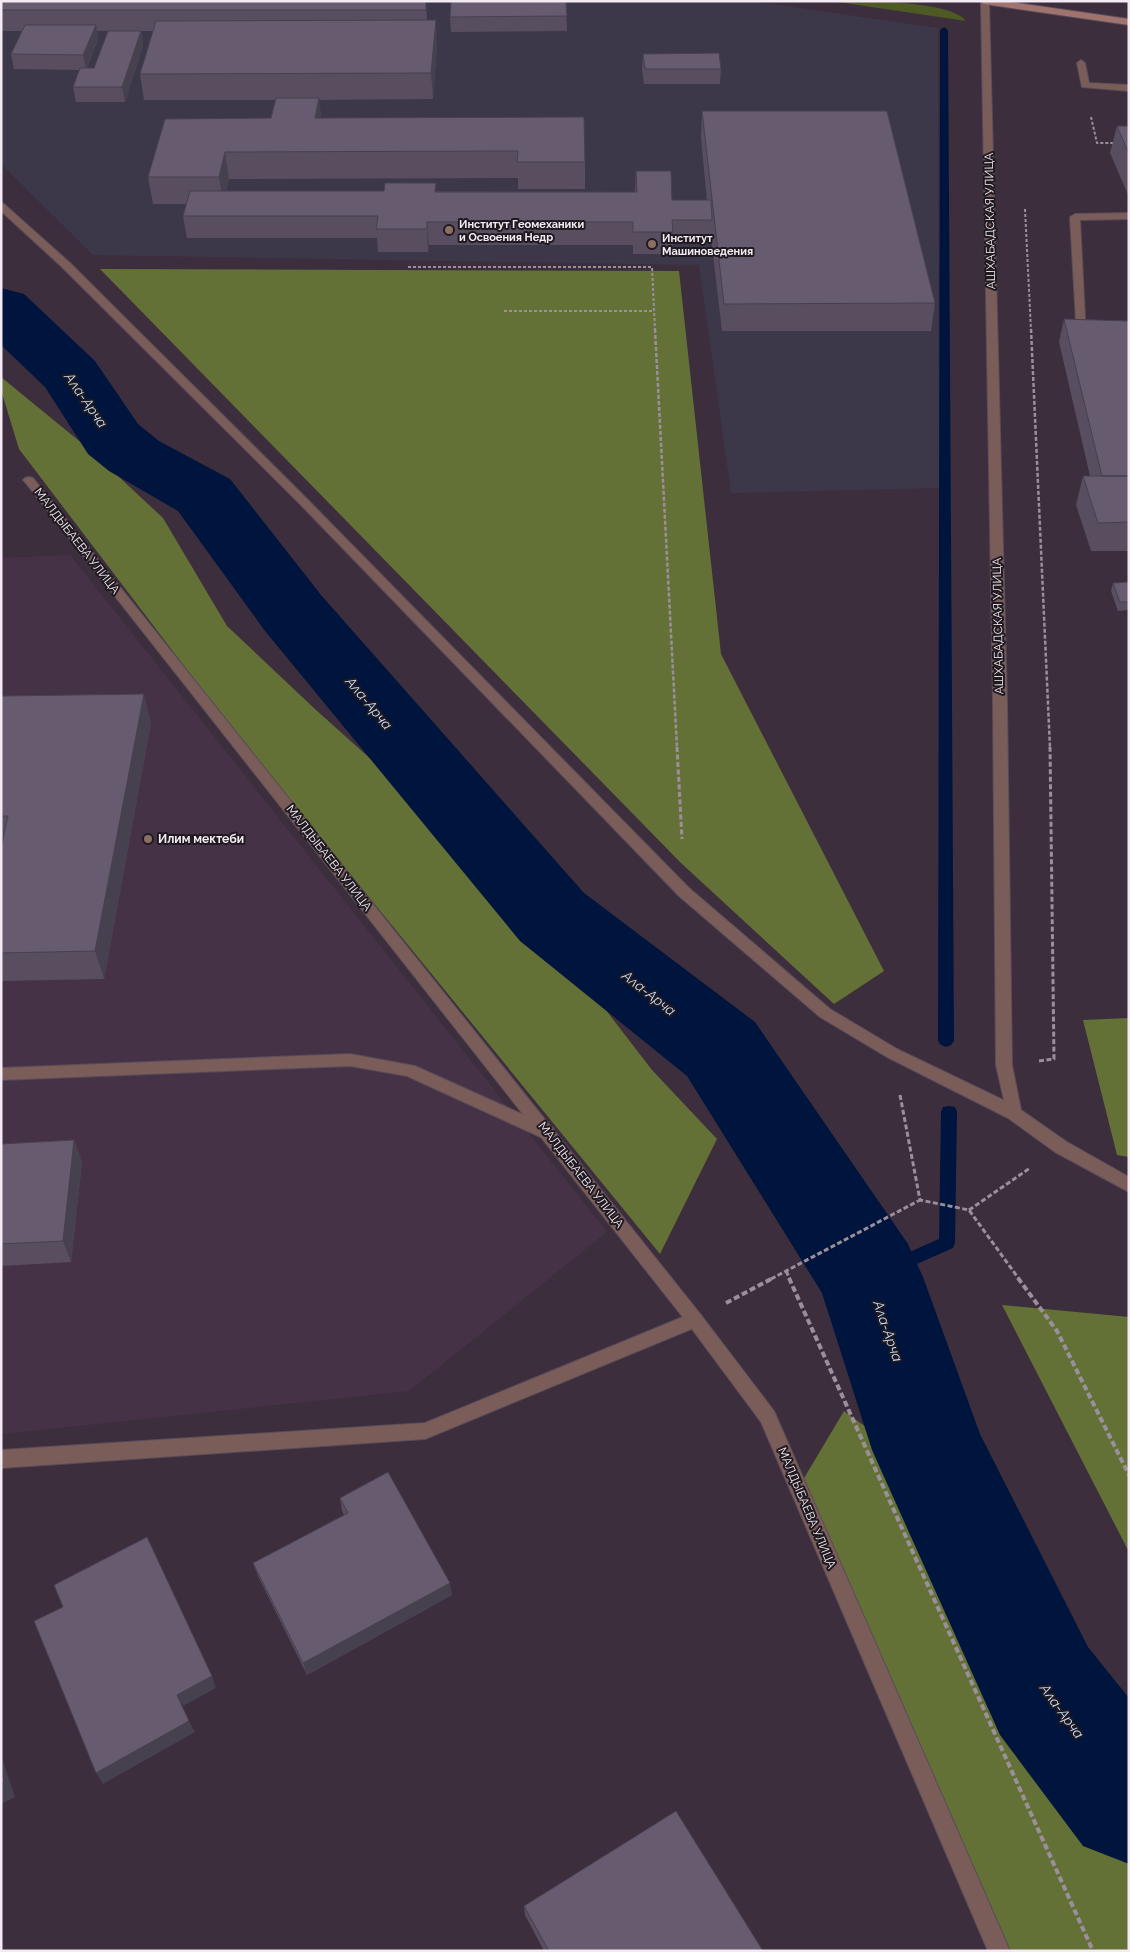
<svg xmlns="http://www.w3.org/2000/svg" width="1130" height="1952" font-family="Raleway,sans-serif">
<rect width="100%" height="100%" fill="#3c2e3d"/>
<!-- industrial -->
<path fill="#3c384a" d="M1,1H751L938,28L939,488L731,493L699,265L93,255L1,164Z"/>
<!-- built -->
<path fill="#463247" d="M70,555L607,1232L409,1391L1,1434V558Z"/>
<!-- green -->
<path fill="#4e5a23" d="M831,1C858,1 951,0 966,21Z"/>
<!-- forest -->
<path fill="#647136" d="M100,269L679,271L721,654L884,971L834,1004L681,863Z
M1,377L89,449L163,518L227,626L316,710L422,805L555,944L652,1070L717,1139L660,1254L235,733L19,449L1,390Z
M1129,1018V1157L1117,1155L1083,1020Z
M1002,1305L1129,1317V1552Z
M844,1411L914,1462L1000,1680L1129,1857V1951H1010L797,1490Z"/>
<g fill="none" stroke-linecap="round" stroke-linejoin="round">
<!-- stream -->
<path fill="#00153d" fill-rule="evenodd" d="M944,27L948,30L954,1041L951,1045L946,1047L941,1045L938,1041L940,30Z
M949,1106L955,1107L957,1112L955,1243L953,1248L876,1282L870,1284L864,1282L861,1277L864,1272L939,1239L941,1112L943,1107Z"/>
<!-- river -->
<path fill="#00153d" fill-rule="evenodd" d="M1,288L24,294L95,361L138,424L159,441L230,479L321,595L584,893L755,1022L908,1244L923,1277L980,1434L1088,1647L1129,1698V1864L1083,1846L1000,1735L872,1450L822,1293L687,1076L520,941L265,631L178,511L109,471L88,454L45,387L1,345Z"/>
<!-- lane casing -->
<g stroke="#594c5a" stroke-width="2">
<path id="lane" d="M1081,60L1085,63L1089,83L1129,85V91L1082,87L1077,63Z
M1,203L4,204L70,263L307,499L689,888L830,1009L897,1049L1020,1108L1022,1113L1020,1118L1014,1119L1008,1118L887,1057L820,1017L679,896L299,503L62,267L1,211Z
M1129,213V219L1080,220L1086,337L1081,340L1077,339L1070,217L1075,214Z
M350,1054L415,1066L553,1128L555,1133L553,1138L547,1140L407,1076L350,1066L1,1080V1068Z
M695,1312L701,1315L704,1320L701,1325L425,1439L1,1468V1450L425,1423Z"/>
</g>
<!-- street casing -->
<g stroke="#594c5a" stroke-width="2">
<path id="street" d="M981,1H989L1007,704L1012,1065L1021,1110L1067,1142L1129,1177V1192L1055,1152L1008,1118L996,1065L993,704Z
M29,477L33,478L701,1315L774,1411L1010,1951H988L761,1422L689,1325L25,482L23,480L25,478Z"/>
</g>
<!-- secondary casing -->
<g stroke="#594c5a" stroke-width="2">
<path id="secondary" d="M980,1H1003L1129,19V25L984,4Z"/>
</g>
<!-- path-far3 -->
<path stroke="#9b8f9c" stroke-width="2" stroke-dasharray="3 2" stroke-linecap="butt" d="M1091,117L1097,143H1116
M1025,209L1031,330
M408,267H652L655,330
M504,311H654"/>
<!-- path-far2 -->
<path stroke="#9b8f9c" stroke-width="2.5" stroke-dasharray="4 2" stroke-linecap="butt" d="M655,329L677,748
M1031,329L1050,748"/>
<!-- path-far1 -->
<path stroke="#9b8f9c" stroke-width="3" stroke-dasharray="5 2.5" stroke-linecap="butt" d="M677,747L682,839
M1039,1061L1054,1059L1050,747
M900,1095L920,1200L969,1210L1019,1279
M969,1210L1030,1168
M786,1271L790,1279
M771,1279L920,1200"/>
<!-- path -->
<path stroke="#9b8f9c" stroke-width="4" stroke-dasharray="6 3" stroke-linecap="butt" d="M789,1278L1093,1951
M1018,1278L1057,1331L1129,1475
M726,1303L773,1278"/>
<!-- lane -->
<use href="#lane" fill="#7a5d59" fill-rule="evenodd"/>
<!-- street -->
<use href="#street" fill="#7a5d59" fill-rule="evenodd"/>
<!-- secondary -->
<use href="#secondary" fill="#a0736e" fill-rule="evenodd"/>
</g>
<!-- wall -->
<path fill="#584e5f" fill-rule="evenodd" d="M1,1H426L427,20L437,46L433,99L319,100L321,118L585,162V189H518V178L229,179L226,191L635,192L636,171L672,200H707L701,138L702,111L935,303L931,331H722L711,237V243H673L672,254H633V245H429L428,252H378L377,238H187L183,216L186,204H153L148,177L271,118L275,100H144L140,74L153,31H141L143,46L125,102H76L73,87L79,70L14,69L11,54L22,31H1ZM97,31H108L94,68H87L98,40Z
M566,1L567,31L451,32L450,17Z
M643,54L721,69L720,84H644L642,69Z
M1117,126H1129V197L1110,153Z
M1064,319L1129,321V551H1091L1076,505L1083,476H1090L1059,342Z
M1129,582V610L1118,611L1111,591L1113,583Z
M1,696L151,723L104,979L1,981V848L2,845H1Z
M74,1140L82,1162L71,1262L1,1266V1144Z
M340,1498L452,1595L307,1675L258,1576L253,1563L344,1515L342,1511Z
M524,1906L763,1951H544L525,1915Z"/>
<!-- shaded-wall -->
<path fill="#47404e" d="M436,20L437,46L433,99L431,73Z
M96,25L98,40L86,70L83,55Z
M141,31L143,46L125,102L122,87Z
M319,98L322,125L315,118Z
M225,152L229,179L223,204L219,177Z
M427,222L429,245L428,252L427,229Z
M144,694L151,723L104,979L95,951Z
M74,1140L82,1162L71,1262L63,1241Z
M450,1583L452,1595L307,1675L303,1663Z
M212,1676L216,1688L183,1706L177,1695Z
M189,1721L195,1732L103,1784L96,1773Z
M1,1755L15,1797L1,1804Z"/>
<!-- building -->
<path fill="#665b6f" stroke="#47404e" d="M1,1H426V10H1Z
M451,1H566L567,16L450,17Z
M436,20L431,73L140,74L156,21Z
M25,25H96L83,55L11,54Z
M108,31H141L122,87H73L80,68H94Z
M719,53L721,69H645L643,54Z
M276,98H319L315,118L584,117L585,162H517L518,151L225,152L219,177H148L165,119L271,118Z
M702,111H887L935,303L724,304Z
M1117,126H1129V154Z
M636,171H671L672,200H711L712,220H672L673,232H633V222H427V229H376L378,216H183L190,191H384L385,183H436L435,192H637Z
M1064,319L1129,321V476H1102Z
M1083,476H1129V522L1098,523Z
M1129,582V602H1120L1113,583Z
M144,694L95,951L1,953V848L8,816H1V696Z
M74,1140L63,1241L1,1244V1144Z
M388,1472L450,1583L303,1663L253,1563L348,1513L340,1498Z
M147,1537L212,1676L177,1695L189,1721L96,1773L34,1621L63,1607L54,1585Z
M1,1773L4,1782L1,1783Z
M676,1811L763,1951H549L524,1906Z"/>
<!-- markers -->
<g fill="#8d6e63" stroke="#1f1920" stroke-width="2">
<circle cx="449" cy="230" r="5"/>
<circle cx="652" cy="244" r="5"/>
<circle cx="148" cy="839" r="5"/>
</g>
<g text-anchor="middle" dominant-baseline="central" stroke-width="4" stroke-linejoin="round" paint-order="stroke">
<!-- far-poi labels -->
<g font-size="11" font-weight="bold" fill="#f4eaf4" stroke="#1f1920" text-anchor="start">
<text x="459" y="224">Институт Геомеханики<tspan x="459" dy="13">и Освоения Недр</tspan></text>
<text x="662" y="238">Институт<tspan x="662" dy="13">Машиноведения</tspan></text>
</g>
<!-- street labels -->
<g font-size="12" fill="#f4eaf4" stroke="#1f1920">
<text transform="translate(990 221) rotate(-91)">АШХАБАДСКАЯ УЛИЦА</text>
<text transform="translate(77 541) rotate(52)">МАЛДЫБАЕВА УЛИЦА</text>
<text transform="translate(998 626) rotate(-91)">АШХАБАДСКАЯ УЛИЦА</text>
<text transform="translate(329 858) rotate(52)">МАЛДЫБАЕВА УЛИЦА</text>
<text transform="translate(581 1175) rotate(52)">МАЛДЫБАЕВА УЛИЦА</text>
<text transform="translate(807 1508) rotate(67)">МАЛДЫБАЕВА УЛИЦА</text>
</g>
<!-- poi labels -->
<g font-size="12" font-weight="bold" fill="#f4eaf4" stroke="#1f1920" text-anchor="start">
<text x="158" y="839">Илим мектеби</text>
</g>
<!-- water labels -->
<g font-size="14" font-style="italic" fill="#c8ddfa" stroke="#1f1920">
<text transform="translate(86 400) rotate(55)">Ала-Арча</text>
<text transform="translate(369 703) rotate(50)">Ала-Арча</text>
<text transform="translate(649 993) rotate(38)">Ала-Арча</text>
<text transform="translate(888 1331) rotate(71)">Ала-Арча</text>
<text transform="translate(1062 1711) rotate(54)">Ала-Арча</text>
</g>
</g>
<!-- border -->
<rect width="1130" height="1952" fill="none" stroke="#f4eaf4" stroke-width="5"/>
</svg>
